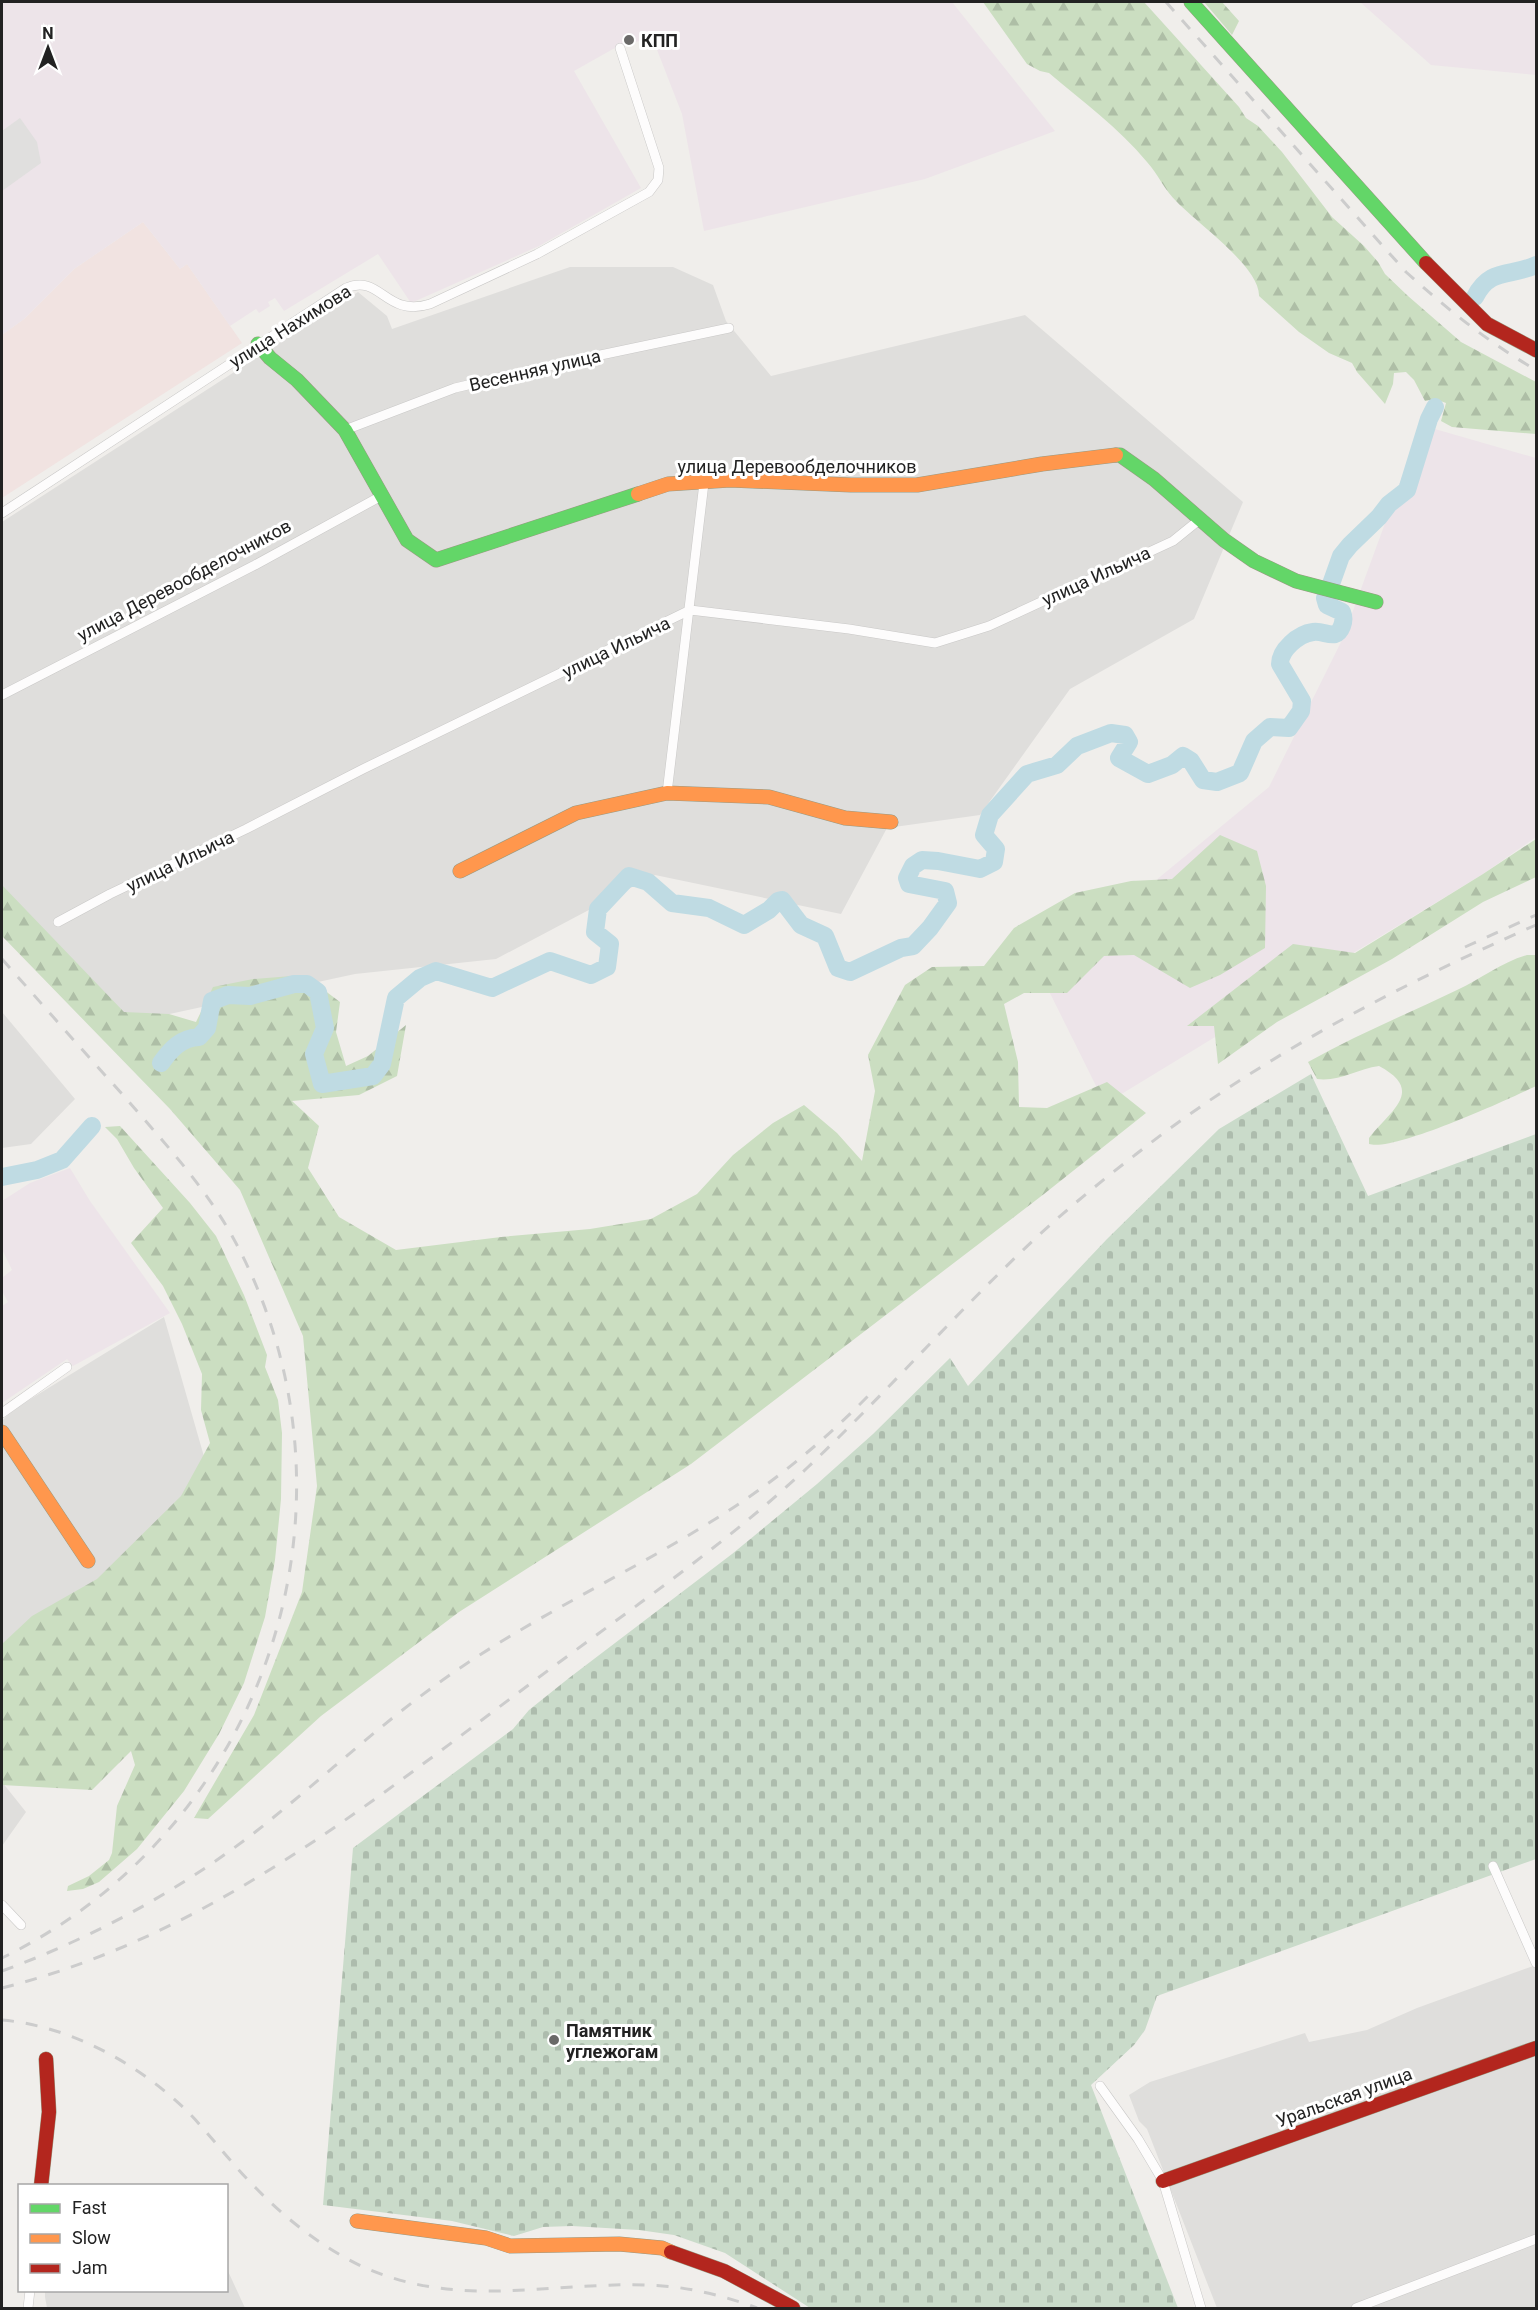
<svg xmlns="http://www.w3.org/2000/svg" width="1538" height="2310" font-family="Roboto,sans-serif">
<defs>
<pattern id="forest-firs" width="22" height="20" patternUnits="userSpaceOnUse" patternTransform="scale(1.5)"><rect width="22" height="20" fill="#cbdec1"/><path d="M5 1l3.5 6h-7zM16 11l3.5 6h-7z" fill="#aebea6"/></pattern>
<pattern id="cemetery-stones" width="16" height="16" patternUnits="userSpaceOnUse" patternTransform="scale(1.5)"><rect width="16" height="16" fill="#cadbca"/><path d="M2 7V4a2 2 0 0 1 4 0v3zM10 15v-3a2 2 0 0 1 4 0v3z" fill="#adbcad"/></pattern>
</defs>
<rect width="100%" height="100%" fill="#f0eeeb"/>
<!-- residential -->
<path fill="#dfdedc" d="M570,267H673L713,285L726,321L771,376L1025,315L1243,502L1194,619L1070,689L980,815L887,828L841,914L655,875L496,959L355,974L114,1026L2,895V522L358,292L387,316L392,329Z
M2,1012L75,1099L31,1144L2,1148Z
M164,1317L211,1481L103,1586L2,1658V1421L11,1411Z
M2,1782L26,1812L2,1846Z
M1536,1965V2308H1217L1147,2129L1139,2121L1129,2095L1150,2082L1305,2033L1309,2042L1367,2030L1417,2008Z
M227,2269L245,2308H47L45,2297V2290H226Z"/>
<!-- commercial -->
<path fill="#f1e3e1" d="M143,222L180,269L187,264L242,343L2,498V335L24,319L74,269Z"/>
<!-- industrial -->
<path fill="#ede4e9" d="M2,2H952L1055,131L925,179L704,231L682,114L652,37L613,49L574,71L641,188L539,246L411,303L378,254L284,311L275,298L268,302L270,306L259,313L256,309L230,326L187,264L180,269L143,222L74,269L24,319L2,335Z
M1360,2H1536V75L1431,65Z
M1421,425L1536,458V837L1483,874L1105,1104L1041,975L1269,787L1343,638Z
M70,1168L90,1201L170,1313L73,1366L67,1359L2,1403V1306L8,1302L2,1291V1278L12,1270L2,1249V1201L30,1183Z"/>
<!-- forest -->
<path fill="url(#forest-firs)" d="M983,2H1144L1239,107L1246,118L1258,126L1282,152L1332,217L1364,246L1378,262L1385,274L1408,296L1461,342L1536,382V434L1452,427L1441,421L1446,403L1435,399L1425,401L1414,380L1406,372L1394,373L1393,384L1385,404L1357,372L1352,363L1329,353L1299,332L1259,296C1260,267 1197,223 1177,202C1165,191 1158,174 1147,162C1119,128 1082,101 1049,73L1040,71L1027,64Z
M1204,2H1222L1239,21L1232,35Z
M1220,835L1257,851L1266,886L1265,948L1220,975L1190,988L1134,955L1104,956L1067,993H1024L1004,1004L1018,1062L1019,1107L1047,1108L1107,1082L1146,1113L1044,1194L691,1464L459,1612L321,1716L208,1819L194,1818L254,1715L302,1592L317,1486L303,1336L240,1190L170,1109L2,936V885L124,1012L169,1014L196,1022L213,987L253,979L304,975L340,1002L336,1032L346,1066L368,1056L406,1025L397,1076L359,1095L292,1101L319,1126L308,1168L339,1217L396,1250L501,1237L590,1229L651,1219L697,1194L733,1155L773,1123L804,1105L837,1133L862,1161L875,1091L868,1055L905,985L932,967L984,966L1014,928L1075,893L1131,881L1172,879Z
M1536,839V877L1483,902L1392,959L1277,1022L1218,1064L1214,1026H1187L1293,944L1355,953L1483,874Z
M1527,955H1536V1086C1509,1099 1394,1152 1369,1144V1138C1390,1111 1426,1091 1379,1066C1357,1069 1339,1082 1317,1079L1308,1062C1356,1035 1407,1014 1457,990C1481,979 1502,962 1527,955Z
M120,1126L190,1203L216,1236L244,1295L267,1355L265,1367L278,1400L282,1433L281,1499L275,1560L265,1617L244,1683L219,1734L184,1791L137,1849L99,1882L83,1889L67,1891L68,1886L89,1876L109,1860L112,1853L117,1806L135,1765L131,1751L92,1790L2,1785V1644L32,1616L97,1579L181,1496L210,1443L201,1410L202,1374L182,1324L163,1286L131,1243L163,1208L134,1168L117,1139L105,1127Z"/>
<!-- cemetery -->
<path fill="url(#cemetery-stones)" d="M1311,1074L1368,1196L1536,1134V1859L1157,1996L1145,2030L1134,2045L1091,2085L1178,2308H810L725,2253L674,2235L639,2230L572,2226L543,2227L514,2236L452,2221L323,2205L353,1848L513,1729L529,1710L569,1678L732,1554L817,1484L873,1434L950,1358L968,1386L1107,1239L1219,1129Z"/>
<!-- parking -->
<path fill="#e0dfde" d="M20,118L37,142L41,163L2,191V131Z"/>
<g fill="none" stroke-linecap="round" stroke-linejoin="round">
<!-- river -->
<path stroke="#bfdbe3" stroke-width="18" d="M1475,297C1490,267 1511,277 1536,265
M1331,584L1341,556L1350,545L1379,517L1389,504L1407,490L1429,419L1435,407
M161,1063C171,1049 181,1038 199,1037L207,1028L212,1001L228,995L250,996L294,984H307L318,992L325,1028L314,1054L322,1084L373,1076L382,1064L396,998L420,978L436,971L492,988L550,961L591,975L607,967L610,944L595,932L598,909L629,876L648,882L672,903L709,908L744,925L769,910L778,901L782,900L801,925L825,936L838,968L850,972L901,948L913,946L930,928L948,903L945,891L909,884L907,878L913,866L922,860L938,861L980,869L994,862L996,849L984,835L990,815L1027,774L1057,765L1077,746L1111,733L1125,735L1129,742L1119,758L1148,774L1172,765L1183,756L1191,761L1203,780L1217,782L1240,773L1254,741L1270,727L1289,728L1301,711L1302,701L1280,664C1280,650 1298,634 1313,632C1325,630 1336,642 1342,626C1344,621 1344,617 1342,612L1327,605L1325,598
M2,1177L37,1170L62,1160L92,1126"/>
<!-- street casing -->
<g stroke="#c9c8c7" stroke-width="10">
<path id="street" d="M345,430L455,388L553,365L729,328
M2,513L346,288C381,273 385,318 430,304L537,254L649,192L658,180L659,168L620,48
M2,695L255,565L383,495
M667,793L704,483
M58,922L110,894L246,829L363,769L690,610L849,629L935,643L989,626L1173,541L1199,520
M2,1413L67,1367
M1493,1866L1536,1963
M2,1905L21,1925
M1100,2086L1138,2139L1163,2181L1201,2308
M28,2308L30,2290
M1356,2308L1536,2239"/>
</g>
<!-- fast casing -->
<g stroke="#999a82" stroke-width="15">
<path id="fast" d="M1191,2L1426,263
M258,344L270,358L297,380L345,430L407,540L436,560L638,494
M1116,455H1120L1154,479L1224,540L1254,561L1296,581L1376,602"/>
</g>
<!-- slow casing -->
<g stroke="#999a82" stroke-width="15">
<path id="slow" d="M638,494L668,484L730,480L851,485H917L1042,464L1116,455
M460,871L576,813L667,793L769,797L845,818L891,822
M2,1432L88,1561
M357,2221L486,2238L510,2246L619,2244L662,2248L671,2252"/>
</g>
<!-- jam casing -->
<g stroke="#999a82" stroke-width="15">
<path id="jam" d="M1426,263L1487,324L1536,350
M1163,2181L1536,2048
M41,2186L49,2112L46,2059
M671,2252L724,2271L793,2308"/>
</g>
<!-- street -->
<use href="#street" stroke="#fdfcfc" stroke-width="9"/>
<!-- fast -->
<use href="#fast" stroke="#63d668" stroke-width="14"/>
<!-- slow -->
<use href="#slow" stroke="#ff974d" stroke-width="14"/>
<!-- jam -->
<use href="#jam" stroke="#b3261e" stroke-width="14"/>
<!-- rail -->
<path stroke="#ccc" stroke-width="3" stroke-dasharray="12 12" stroke-linecap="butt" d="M1166,2L1406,272C1447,309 1488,342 1536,370
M1465,947L1536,915
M2,959C42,1004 82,1050 123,1095C161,1139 202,1183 231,1234C377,1496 270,1827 2,1958
M2,1971C92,1938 177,1892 254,1833C324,1778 389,1715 463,1666C545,1611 634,1570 717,1518C772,1484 823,1442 868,1396
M2,1988C211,1935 368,1804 538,1678C629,1610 724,1546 807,1468C880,1399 947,1323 1020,1253C1056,1218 1095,1186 1135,1155C1257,1059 1395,987 1536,925
M2,2020C70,2026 137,2063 186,2110C202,2126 216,2144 231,2161C268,2204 310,2241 361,2266C458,2310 545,2282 647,2285C685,2286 722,2295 757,2308"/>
</g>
<!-- markers -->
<g fill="#6a6968" stroke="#fff" stroke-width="2">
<circle cx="629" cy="40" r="6"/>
<circle cx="554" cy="2040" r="6"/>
</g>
<g text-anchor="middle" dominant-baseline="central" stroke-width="6" stroke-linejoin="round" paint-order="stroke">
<!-- poi labels -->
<g font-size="18" font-weight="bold" fill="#222" stroke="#fff" text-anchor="start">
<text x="641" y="40">КПП</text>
<text x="566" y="2030">Памятник<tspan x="566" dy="21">углежогам</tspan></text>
</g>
<!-- street labels -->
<g font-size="18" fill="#222" stroke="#fff">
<text transform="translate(290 326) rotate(-32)">улица Нахимова</text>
<text transform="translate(535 370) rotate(-13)">Весенняя улица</text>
<text x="797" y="466">улица Деревообделочников</text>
<text transform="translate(1096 576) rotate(-25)">улица Ильича</text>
<text transform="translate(184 580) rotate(-28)">улица Деревообделочников</text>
<text transform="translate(616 647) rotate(-26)">улица Ильича</text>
<text transform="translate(180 861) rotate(-26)">улица Ильича</text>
<text transform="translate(1344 2097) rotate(-20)">Уральская улица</text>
</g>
</g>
<!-- border -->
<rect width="1538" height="2310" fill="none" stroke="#222222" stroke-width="6"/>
<!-- legend -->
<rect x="18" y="2184" width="210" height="108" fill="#ffffff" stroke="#a7a7a7" stroke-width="1.5"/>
<rect x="30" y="2204" width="30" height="9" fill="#63d668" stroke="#a7a7a7" stroke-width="1.5"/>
<text x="72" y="2214" font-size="18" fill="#222222">Fast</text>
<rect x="30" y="2234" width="30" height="9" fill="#ff974d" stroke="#a7a7a7" stroke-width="1.5"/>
<text x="72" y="2244" font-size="18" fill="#222222">Slow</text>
<rect x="30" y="2264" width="30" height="9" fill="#b3261e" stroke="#a7a7a7" stroke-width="1.5"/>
<text x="72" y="2274" font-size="18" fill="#222222">Jam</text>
<!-- north arrow -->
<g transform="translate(48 48)" stroke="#ffffff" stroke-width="4.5" paint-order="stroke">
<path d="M0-4.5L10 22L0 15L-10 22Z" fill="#222222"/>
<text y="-9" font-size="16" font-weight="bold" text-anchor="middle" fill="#222222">N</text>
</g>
</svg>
